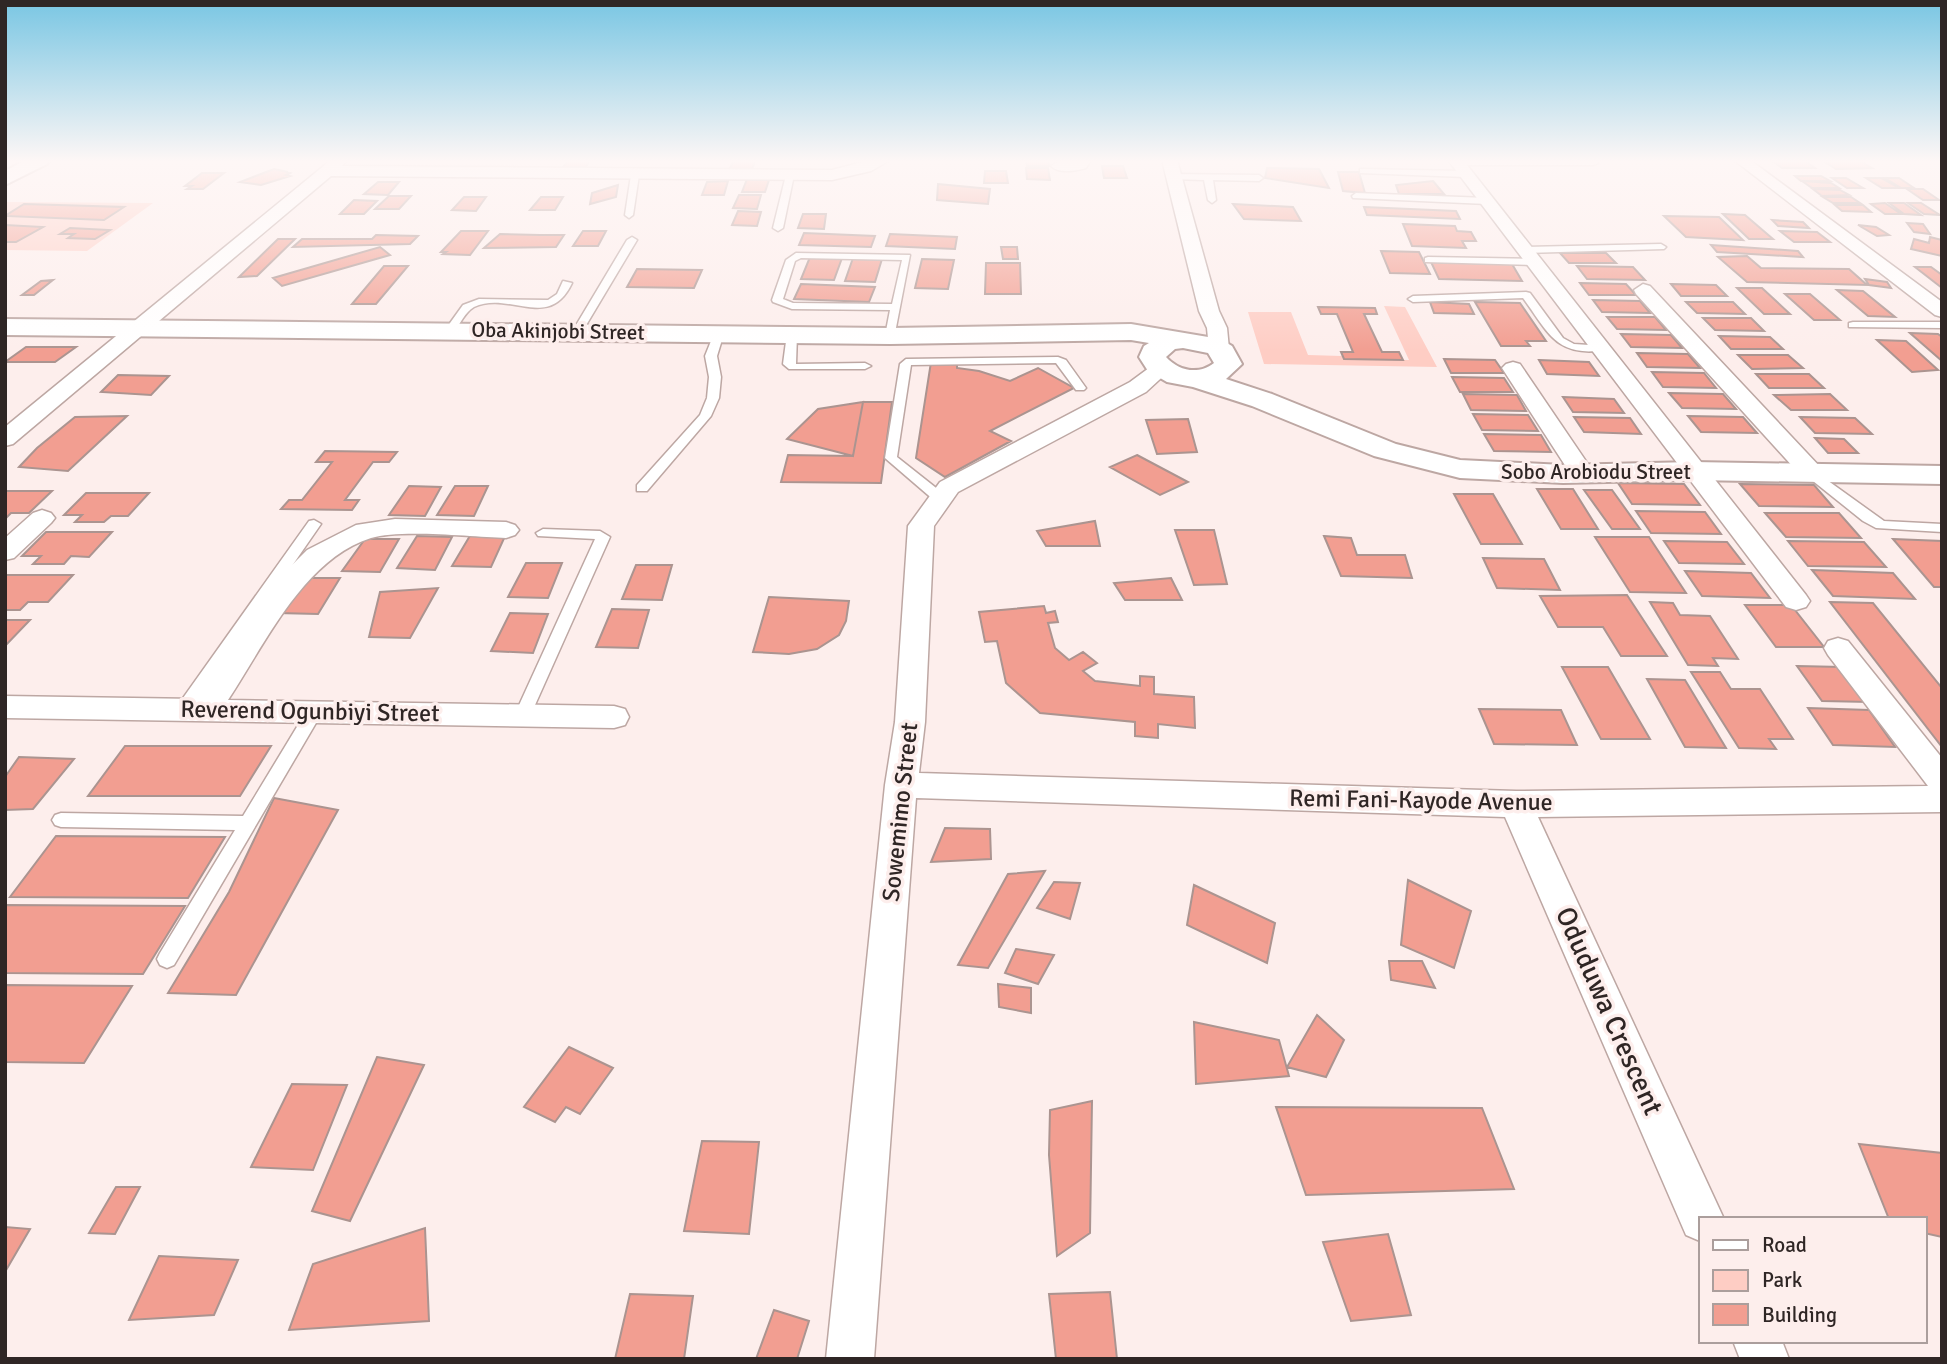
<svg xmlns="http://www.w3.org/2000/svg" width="1947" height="1364" font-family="Signika,sans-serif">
<rect width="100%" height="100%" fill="#fdeeec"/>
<!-- green -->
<path fill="#fecdc4" d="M5,202L153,203L87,251L5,250Z
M1384,306L1405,307L1437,367L1264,364L1248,312H1291L1308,355L1342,356L1344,359L1409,360Z"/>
<!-- building -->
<path fill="#f29e91" stroke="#ab9490" stroke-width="2" d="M569,160H590L586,167H563Z
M734,160L755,161L751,172H728Z
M1026,160H1048L1049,166H1027Z
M1771,160H1804L1815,168H1782Z
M1822,160H1858L1872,168L1836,169Z
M1102,166H1123L1127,178H1104Z
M1026,168H1048L1050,180L1027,179Z
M1267,168L1319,169L1329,188L1265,178Z
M274,169L288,172H286L290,173L286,175L290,176L261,185L240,182Z
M985,171H1006L1008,183H984Z
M1338,172H1359L1365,193L1343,191Z
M202,173H224L203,189H187L192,186H185Z
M1795,176H1821L1830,181H1801Z
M1832,178H1846L1863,188H1847Z
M1866,178H1881L1899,188H1882Z
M1885,178H1899L1914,188H1901Z
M747,179L769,180L765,192H742Z
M728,181L724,195H702L707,182Z
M1433,181L1444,194H1399L1396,185Z
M1802,181L1831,183L1839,188H1812Z
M378,182H399L388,195L364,194Z
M938,184L990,189L988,204L937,200Z
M618,185L616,197L590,204L592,193Z
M1813,189L1840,190L1849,195L1822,196Z
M1907,189H1923L1939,200H1923Z
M739,195H761L757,209L733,208Z
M389,196H411L399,209H375Z
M464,197H486L476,211L452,210Z
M541,197H563L555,210H530Z
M1823,197H1851L1860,203H1833Z
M354,200L377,201L364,214H340Z
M1885,203L1901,214H1885L1871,204Z
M1889,203H1904L1921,215L1904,214Z
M1908,203H1921L1940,215L1924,214Z
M24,204L124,207L104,220L5,216Z
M1233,204L1293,207L1301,221L1244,219Z
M1835,205H1863L1871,212L1842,211Z
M1364,207L1456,211L1460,219L1367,215Z
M738,211L761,212L757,226L732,225Z
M803,214H826L824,229L798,228Z
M1723,214L1745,215L1773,239H1749Z
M1664,216L1719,217L1743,240L1686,237Z
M1772,220L1803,222L1809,228L1778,226Z
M1907,223L1923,224L1930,234L1914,232Z
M1403,224L1455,226L1457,231L1471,232L1476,241H1462L1466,248L1412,246Z
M5,225L43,227L16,242H5Z
M1858,225L1876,227L1889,235L1877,236Z
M70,228L110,230L95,239L68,238L74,234H60Z
M461,231H488L470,255L443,254L446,252H441Z
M583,231H606L598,246H573Z
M1780,231L1817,232L1830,242H1794Z
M804,233L875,236L871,247L799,245Z
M500,234L540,235H564L556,247L484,248Z
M890,234L957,237L955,249L886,246Z
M376,235L418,236L410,244L293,247L302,239H372Z
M1930,237L1942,240V256L1911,249L1914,239L1929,243Z
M278,239H295L257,276L239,277Z
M1711,245L1798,251L1803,257L1717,252Z
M380,247L390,255L282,286L273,278Z
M1001,247H1017L1018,259H1003Z
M1381,251L1419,252L1430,274L1390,273Z
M1560,253H1606L1616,263H1569Z
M1747,256L1761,268L1849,269L1867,285L1747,282L1718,257Z
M810,257L842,258L834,280L801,279Z
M853,258L882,259L875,282L845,281Z
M922,259L954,260L948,289L915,288Z
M1431,262L1512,264L1522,281L1439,279Z
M986,263H1020L1021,294H985Z
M384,266H408L376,304H352Z
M1577,266L1633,267L1645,280L1587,279Z
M1915,267H1931L1942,275V288Z
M637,269L702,270L694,288L627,287Z
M1865,279L1887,282L1891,288L1869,285Z
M53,280L34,295H22L41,281Z
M1580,283L1626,284L1636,295H1589Z
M801,284L875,287L869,302L794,299Z
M1671,284L1716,285L1727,296H1681Z
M1737,288H1762L1790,314H1764Z
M1837,290L1863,291L1895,317L1868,316Z
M1785,294H1810L1840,320H1814Z
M1593,300L1640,301L1650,313L1602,312Z
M1430,302L1469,304L1474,314L1434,313Z
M1475,302L1520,303L1546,341H1526L1530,346H1501Z
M1686,302H1733L1745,314L1697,313Z
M1318,307L1375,308L1377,314H1364L1382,352H1399L1403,360L1344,359L1341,352H1353L1337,314H1321Z
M1607,317H1655L1666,330L1617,329Z
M1703,318H1751L1764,331L1715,330Z
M1910,333L1938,334L1942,337V361Z
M1621,334L1671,335L1682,348L1631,347Z
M1719,336L1770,337L1783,349H1731Z
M1877,340L1906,341L1938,370L1912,372Z
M26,347H76L55,362H5Z
M1637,353L1688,354L1700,368L1647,367Z
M1738,355H1788L1803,368L1752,369Z
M1444,359L1495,360L1504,373H1451Z
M1539,360L1589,362L1599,376L1547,374Z
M931,362L957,363V368L979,371L1010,381L1038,368L1074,388L990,431L1011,441L945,477L916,458Z
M1652,372L1704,373L1716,388L1663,387Z
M1756,374H1809L1824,388H1769Z
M118,375L169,376L151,395L101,392Z
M1452,377L1504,378L1513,392H1460Z
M1669,393L1723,394L1736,409L1682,408Z
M1463,394L1517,395L1526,411L1471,410Z
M1830,394L1847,410H1791L1774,395Z
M1563,397L1614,399L1624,413L1573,412Z
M863,402H892L881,483L781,482L788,455L853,456Z
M863,402L853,456L787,439L818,409Z
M1473,414L1528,415L1538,431L1482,430Z
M127,416L68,471L19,467L37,448L75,417Z
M1688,416L1743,417L1757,433L1701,432Z
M1574,417L1630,418L1641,434L1584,432Z
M1800,417L1855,418L1872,434L1815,433Z
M1188,419L1197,452L1157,454L1146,420Z
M1484,434L1541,435L1551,452L1494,451Z
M1815,438L1844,439L1858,453H1828Z
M325,451L397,452L389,462H373L345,500H359L352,510L281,509L289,500H302L332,462H316Z
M1137,455L1188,482L1160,495L1110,467Z
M1618,483L1684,484L1700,505L1632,504Z
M1740,484L1814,485L1833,507L1759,506Z
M409,486L441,487L425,516L389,515Z
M455,486H488L474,516L437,515Z
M1537,489H1573L1598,529H1561Z
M1584,490H1612L1640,529H1612Z
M5,491H52L29,513H11L5,519Z
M86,493H149L128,516H111L104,522H75L82,515H64Z
M1454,494H1493L1522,544H1481Z
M1636,511L1705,512L1721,534L1651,533Z
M1765,513H1839L1861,538L1786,537Z
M1095,521L1100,546H1046L1037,531Z
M1175,530H1214L1227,584L1194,585Z
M46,532H112L89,557L71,556L64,564H33L41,556H22Z
M471,534H506L491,567L452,566Z
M417,536L452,537L435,570L397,568Z
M1324,536L1351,538L1357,555H1405L1412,578L1341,576Z
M1595,537H1649L1686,593L1630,592Z
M365,539H399L380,572L342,571Z
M1893,539L1942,541V587H1934Z
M1664,541L1727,542L1744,564L1679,563Z
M1788,541L1864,542L1886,567L1808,566Z
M1483,558L1544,559L1560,590L1497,588Z
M526,563H562L548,598L508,597Z
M636,565H672L662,600L622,599Z
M1812,570L1893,573L1915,599L1833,596Z
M1685,571L1751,573L1770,598L1702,596Z
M5,575H73L48,602H28L20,610H5Z
M304,578H340L318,614L278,613Z
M1171,578L1182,600H1125L1114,583Z
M438,588L410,638L369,637L380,592Z
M1627,595L1667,656H1621L1603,627H1558L1540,596Z
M769,597L849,601L846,621L839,635L817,649L789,654L753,652Z
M1650,602L1673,603L1680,615L1710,616L1738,659L1713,658L1718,666L1688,665Z
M1830,602L1873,603L1942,688V747Z
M1745,605H1791L1824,647H1776Z
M1044,606L1046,613L1055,611L1058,622L1048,623L1055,648L1069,660L1083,652L1097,663L1083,671L1095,681L1140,686V676L1154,677V694L1194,697L1195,728L1158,724V738L1135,736V722L1040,713L1006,683L997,641L985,642L979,612Z
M612,609L649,610L638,648L596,647Z
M510,613L548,614L533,653L491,651Z
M5,620H30L5,646Z
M1797,666L1842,667L1869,702L1822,701Z
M1562,667H1608L1650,739H1601Z
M1691,672H1720L1731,689H1760L1793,739H1769L1776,749L1739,748Z
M1647,679L1685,680L1726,748L1685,747Z
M1808,708L1869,710L1895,747L1833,745Z
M1479,709L1561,710L1577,745L1494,744Z
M125,746H271L240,796H88Z
M19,757L74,759L33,809L5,810V777Z
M274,798L338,810L236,995L168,993L229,892Z
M945,828L990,829L991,859L931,862Z
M56,836L225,837L188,898L10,897Z
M1045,871L988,968L958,965L1008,874Z
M1408,880L1471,911L1454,968L1401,945Z
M1054,882L1080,883L1070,919L1037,908Z
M1194,885L1275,923L1267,963L1187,925Z
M5,906L6,905L185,906L143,974L5,973Z
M1016,949L1054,955L1038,984L1005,973Z
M1389,961H1422L1435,988L1391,980Z
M998,984L1031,988V1013L999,1007Z
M5,985L132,986L84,1063L5,1062Z
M1317,1015L1344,1040L1326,1077L1287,1067Z
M1194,1022L1279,1040L1289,1076L1196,1084Z
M569,1047L613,1068L580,1114L566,1107L555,1122L524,1107Z
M377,1057L424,1065L350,1221L312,1211Z
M292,1084L347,1085L313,1170L251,1167Z
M1092,1101L1090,1233L1057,1256L1049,1155L1050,1110Z
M1276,1107L1482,1108L1514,1189L1306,1195Z
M702,1141L759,1142L749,1234L684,1231Z
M1859,1144L1942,1153V1237L1924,1233V1219H1889Z
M116,1187H140L115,1234L89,1233Z
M5,1227L30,1229L5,1272Z
M425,1228L429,1321L289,1330L313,1264Z
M1388,1234L1411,1315L1351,1321L1323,1242Z
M159,1256L238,1260L214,1315L129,1320Z
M1110,1292L1117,1359H1056L1049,1294Z
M630,1294L693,1296L684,1359H615Z
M774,1310L809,1321L797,1359H756Z"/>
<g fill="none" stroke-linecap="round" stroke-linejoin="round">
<!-- lane casing -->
<g stroke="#bda7a3" stroke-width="3">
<path id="lane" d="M1458,161H1594L1598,163L1594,165H1455L1454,163Z
M1363,169L1465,171L1469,174L1465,177L1360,173V169Z
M635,172L639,175L633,215L629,218L625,215L631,175Z
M790,172L794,175L783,228L778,231L773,228L786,175Z
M1173,174L1259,175L1263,178L1259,181L1213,180L1216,200L1212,203L1208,200L1204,180L1170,179L1169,177Z
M1356,193L1487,198L1491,201L1487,204L1353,198L1352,196Z
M632,237L637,240L582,332L573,334L572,332L627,240Z
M1661,244L1666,247L1664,249L1525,253L1520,250L1525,247Z
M796,253L910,255L894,338L885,336L890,310L792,309L773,302L772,300L786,260ZM801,258L902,260L892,304L793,303L783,299L795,261Z
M1428,257L1535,259L1540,262L1535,265L1425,262V258Z
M563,281L572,283C549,332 509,290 474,307C465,312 460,324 454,332L445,330L463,305L479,299L548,300L557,294Z
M1526,292L1530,293L1563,338L1574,344L1605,346V350C1556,358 1548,332 1523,298L1413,302L1408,299L1413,296Z
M1853,322H1942V328L1849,327V323Z
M715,331L724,333L717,356L721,377L719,398L711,416L647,491H637V485L700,415L707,398L709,377L705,356Z
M792,331L797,334L796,364L865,363L871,366L865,369H789L783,364L787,334Z
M1058,357L1066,360L1086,388L1084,390H1076L1056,363L911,365L897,457L945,495V501H935L885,458L900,364L906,359Z
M1813,470L1884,521L1942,524V532L1876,528L1863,521L1808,477L1807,474Z
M314,520L321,524L190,713H178L176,709L178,705L309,521Z
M543,529L600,531L610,537L531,714L529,718H517L515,714L595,539L538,536L536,533Z
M315,705L323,711L174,965L167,968L160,965L157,959L160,953L235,830L61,827L55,825L52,820L55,815L61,813L243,816L309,707Z"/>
</g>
<!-- street casing -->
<g stroke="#bda7a3" stroke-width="3">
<path id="street" d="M331,160H347L342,166L832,170L870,160H890L871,171L832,180L331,176L13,444L5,446V427Z
M1091,160L1086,168C1075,171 1059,174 1051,166L1059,161Z
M1162,160H1177L1219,311L1227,328L1229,349L1226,353H1212L1209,349L1207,328L1199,311Z
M1448,160H1463L1806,595L1810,601L1806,607L1796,610L1786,607Z
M1734,160H1750L1942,302V317L1935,315Z
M1643,284L1650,286L1822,469L1825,474L1822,479L1813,481L1804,479L1636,294L1634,290Z
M1513,362L1520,364L1594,473L1590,478L1582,480L1574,478L1570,473L1502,368L1506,364Z
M1160,363L1167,365L1171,369L1146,392L958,492L934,526L925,722L919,773L1516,791L1928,786L1828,655L1824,648L1828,641L1838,638L1848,641L1942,758V812L1538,817L1724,1219H1700V1241L1686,1235L1505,817L916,798L874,1359H826L885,785L895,722L908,526L940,482L1130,382L1153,365Z
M42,510L51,513L55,518L51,523L14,558L5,560V538L33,513Z
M395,519L506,522L515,525L519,530L515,535L506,538C472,537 401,529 371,538C304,559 265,644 228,700L614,706L625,709L629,717L625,725L614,728L5,718V696L197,699L287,570L307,550L356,525Z
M1733,1341H1782L1789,1359H1740Z"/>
</g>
<!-- secondary casing -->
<g stroke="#bda7a3" stroke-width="4">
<path id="secondary" d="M26,160H50L47,164L5,185V171Z
M5,319L890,328L1131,324L1220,339L1232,346L1242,364L1226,379L1272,394L1396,444L1460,460L1563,465L1693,462L1942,466V484L1693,480L1563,483L1460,478L1374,456L1252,406L1193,387L1167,382L1148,371L1139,357L1144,346L1149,343L1131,340L890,344L5,335ZM1183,348L1208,353L1214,363C1198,375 1179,371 1166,357L1175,349Z"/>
</g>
<!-- lane -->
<use href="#lane" fill="#fff" fill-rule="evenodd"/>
<!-- street -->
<use href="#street" fill="#fff" fill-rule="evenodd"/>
<!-- secondary -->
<use href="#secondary" fill="#fff" fill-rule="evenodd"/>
</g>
<!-- sky -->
<linearGradient id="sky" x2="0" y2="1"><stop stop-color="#79c6e3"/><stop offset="0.46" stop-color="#fef7f6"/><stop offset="1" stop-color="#fef7f6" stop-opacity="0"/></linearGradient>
<rect width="1947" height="351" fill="url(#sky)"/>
<g text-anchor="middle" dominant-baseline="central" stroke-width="7" stroke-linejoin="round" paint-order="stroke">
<!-- far-street labels -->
<g font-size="21" fill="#2f2625" stroke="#fdeeec">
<text transform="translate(558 331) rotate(1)">Oba Akinjobi Street</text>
<text x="1596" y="472">Sobo Arobiodu Street</text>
</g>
<!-- street labels -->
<g font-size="24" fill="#2f2625" stroke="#fdeeec">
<text transform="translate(310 711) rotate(1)">Reverend Ogunbiyi Street</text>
<text transform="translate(1421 800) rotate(1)">Remi Fani-Kayode Avenue</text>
<text transform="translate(900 812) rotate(-84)">Sowemimo Street</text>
</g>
<!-- near-street labels -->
<g font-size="28" fill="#2f2625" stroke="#fdeeec">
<text transform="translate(1609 1011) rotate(66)">Oduduwa Crescent</text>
</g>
</g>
<!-- border -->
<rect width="1947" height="1364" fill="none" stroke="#2f2625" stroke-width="14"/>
<!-- legend -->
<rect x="1699" y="1217" width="228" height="126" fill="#fdeeec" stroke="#ab9e9c" stroke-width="2"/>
<rect x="1713" y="1240" width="35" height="10" fill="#ffffff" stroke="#ab9e9c" stroke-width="2"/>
<text x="1762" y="1252" font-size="21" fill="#2f2625">Road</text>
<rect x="1713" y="1270" width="35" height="21" fill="#fecdc4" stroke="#ab9e9c" stroke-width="2"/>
<text x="1762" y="1287" font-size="21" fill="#2f2625">Park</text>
<rect x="1713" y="1304" width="35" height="21" fill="#f29e91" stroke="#ab9e9c" stroke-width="2"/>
<text x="1762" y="1322" font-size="21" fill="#2f2625">Building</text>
</svg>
